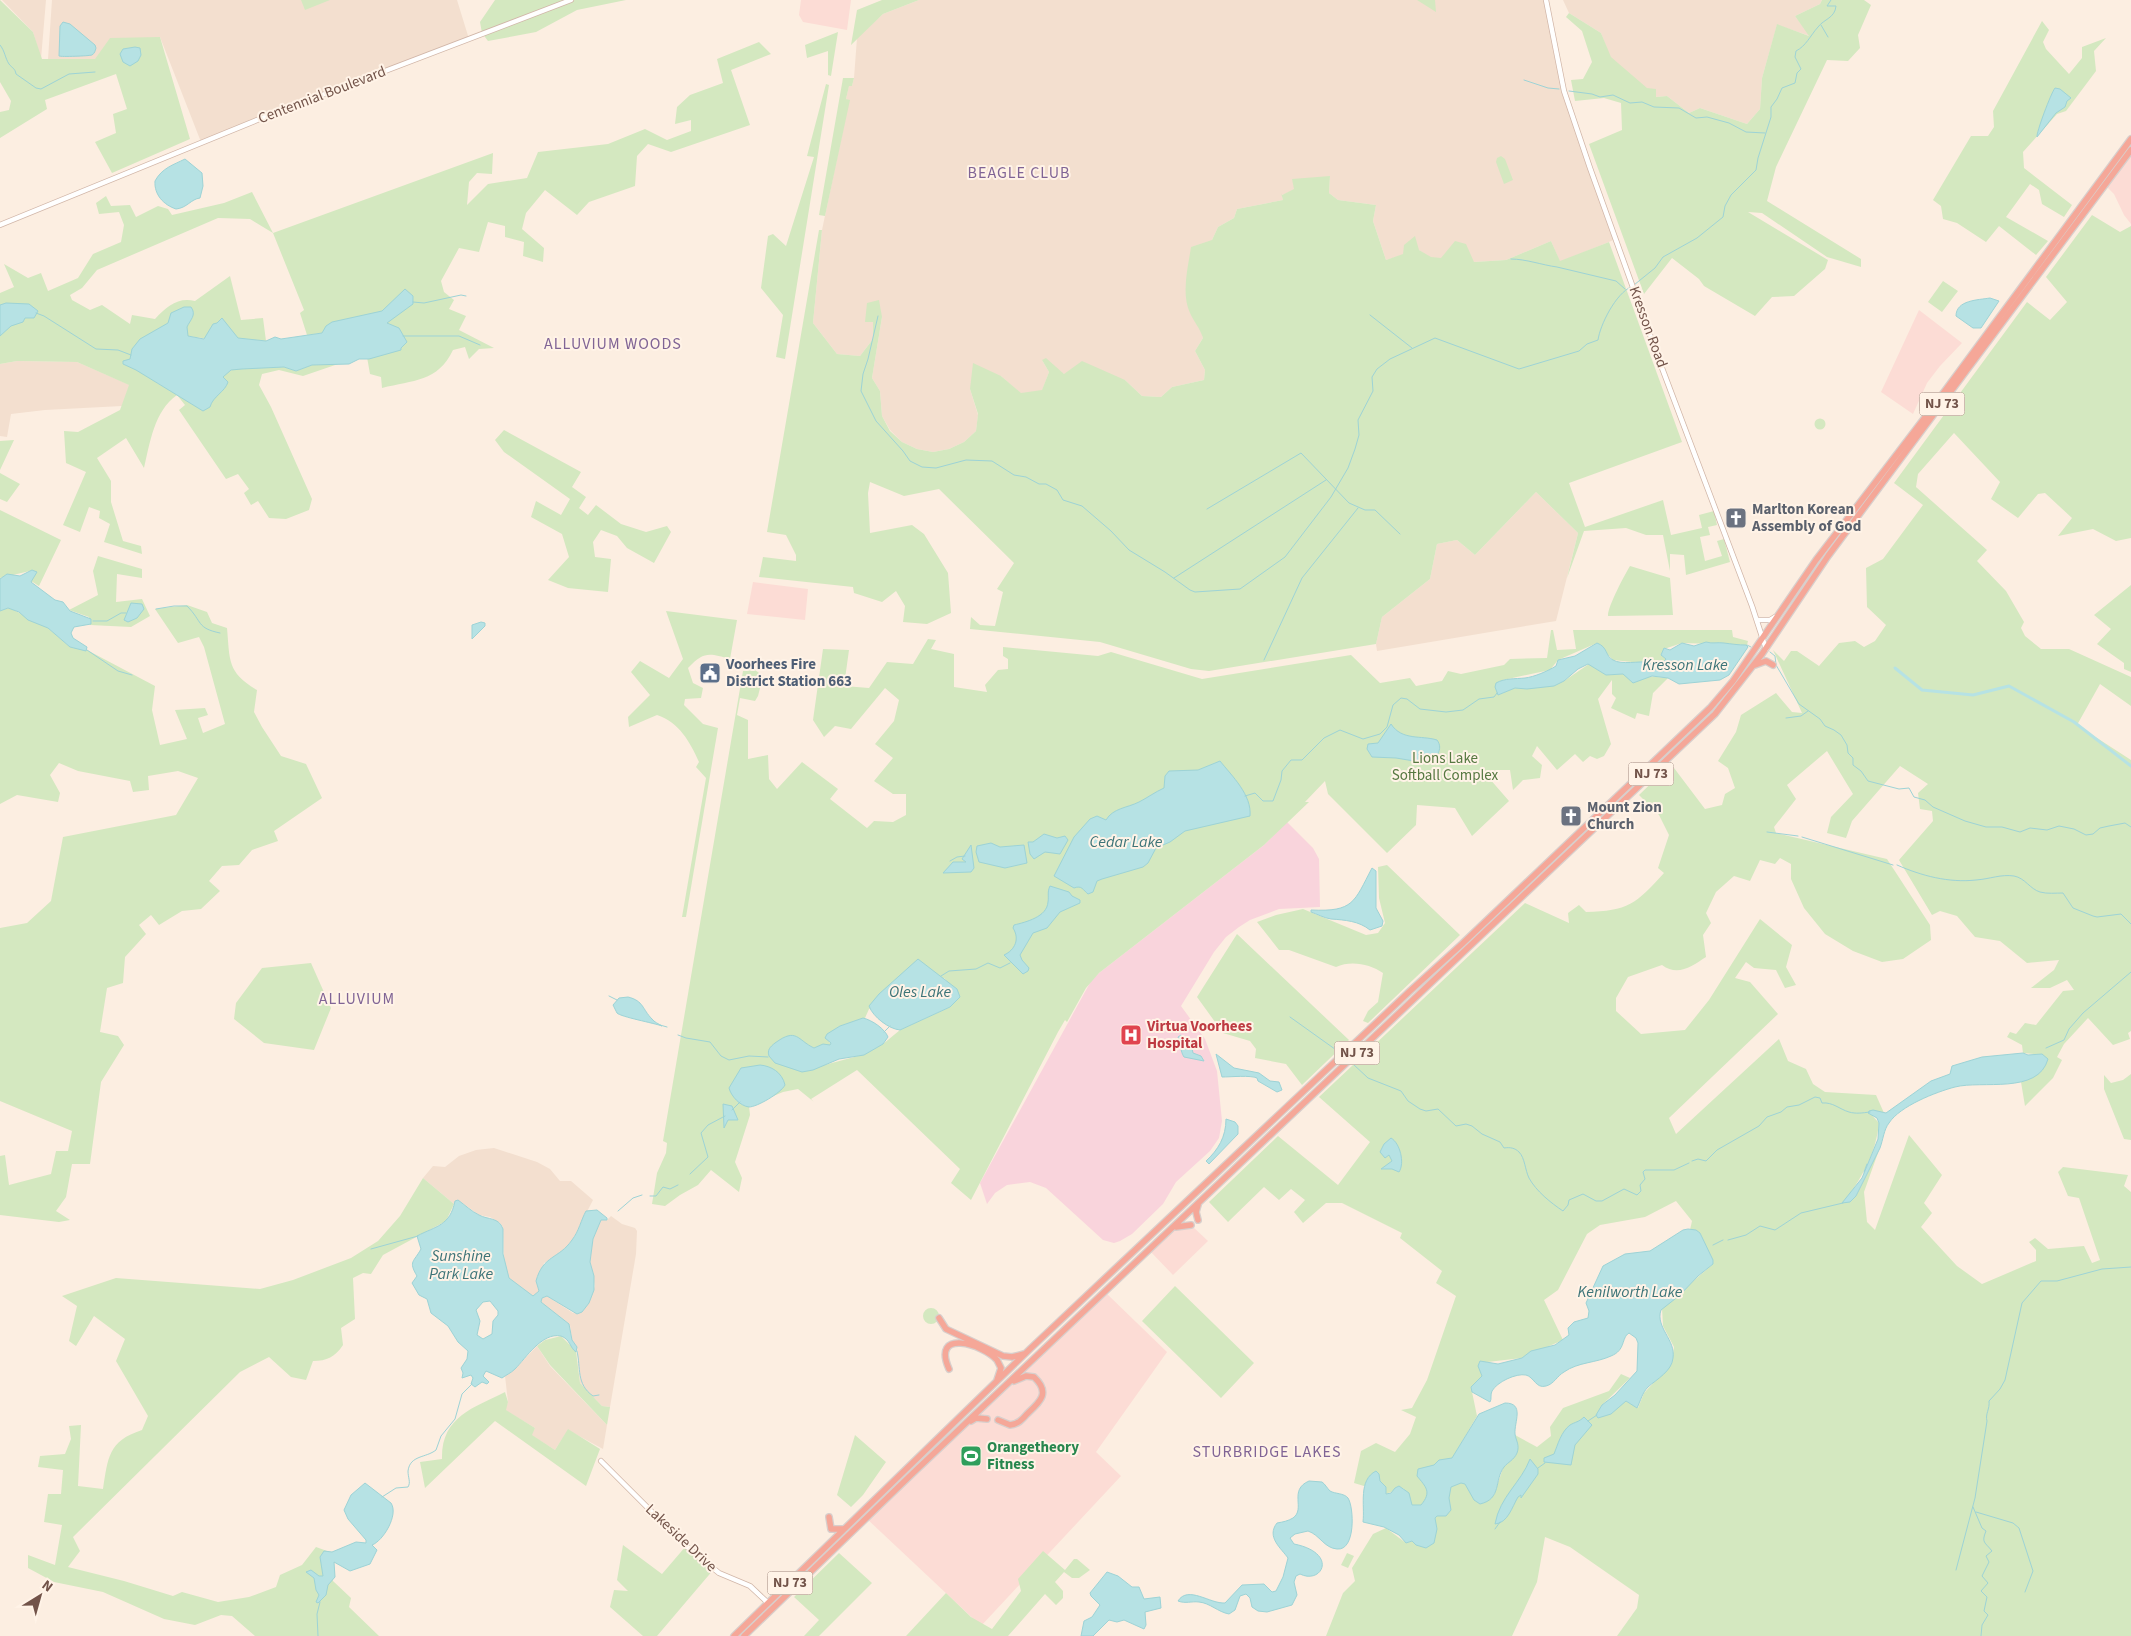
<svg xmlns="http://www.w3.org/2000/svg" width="2131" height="1636" font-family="'Source Sans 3',sans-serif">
<rect width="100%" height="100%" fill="#fceee1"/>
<!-- residential -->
<path fill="#f3dfcf" d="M2,0H46L41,59L33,32Z
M52,0H457L469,39L201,142L160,37L95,59H48Z
M919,0H1546L1564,91L1616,239L1560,262L1551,241L1506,260L1474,262L1451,273L1419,250L1386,260L1373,221L1376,205L1338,200L1329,193L1330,176L1282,195L1283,200L1237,209L1234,218L1218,227L1212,240L1190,312L1201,329L1203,338L1195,351L1205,370L1204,380L1172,387L1161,397L1142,396L1125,380L1064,374L1042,360L1049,372L1042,391L1021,394L1001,376L970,389L978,415L976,431L964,442L949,449L933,452L917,449L902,442L890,430L882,416L880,391L872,378L882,317L866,322L873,321V339L860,356L837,354L813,323L822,230L849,101L846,99L849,85L852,86L854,78L857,38L883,14Z
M1563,0H1822L1820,4L1795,16L1810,36L1777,25L1762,78L1760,109L1747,124L1700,108L1689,113L1667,96L1655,97L1610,57L1601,33L1569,13Z
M17,361L77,362L130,385L122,406L45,410L11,414L7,437L0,436V364Z
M1536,492L1578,533L1556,621L1377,651L1376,644L1382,617L1430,579L1437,544L1457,540L1475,555Z
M494,1148L537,1162L550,1169L560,1181H571L593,1200L572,1241L564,1250L544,1263L536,1281L539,1292L533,1296L509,1278L504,1263L503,1227L500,1223L490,1217L479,1215L461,1202L454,1204L423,1178L433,1166L445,1167L459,1156L476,1150Z
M611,1216L622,1224L635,1228L637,1231L636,1254L610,1407L602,1406L580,1383L577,1347L572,1340L570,1325L541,1302L542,1298L547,1296L573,1313L582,1312L589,1303L595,1286L590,1262L593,1239L600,1220H607Z
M537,1346L550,1366L607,1425L603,1449L568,1430L555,1450L531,1435L535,1428L505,1410L508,1402L505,1376L515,1369Z"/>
<!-- commercial -->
<path fill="#fcdcd5" d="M801,0H851L847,30L803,22L799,15Z
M2131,150V224L2124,215L2114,194L2105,185Z
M1919,310L1962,343L1940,366L1927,383L1913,414L1881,392Z
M753,582L808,589L805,620L747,614Z
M1191,1225L1208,1241L1173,1275L1149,1250L1174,1228Z
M1105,1292L1167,1352L1096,1452L1121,1476L981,1626L866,1518Z"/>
<!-- medical -->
<path fill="#f9d4dc" d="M1287,822L1313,848L1319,859L1320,907L1279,909L1250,920L1239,927L1226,937L1214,952L1181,1006L1205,1039L1217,1071L1222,1121L1219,1138L1210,1151L1176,1182L1163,1204L1132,1234L1120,1241L1114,1243L1103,1240L1046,1188L1030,1182L1007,1185L995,1193L987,1204L980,1183L1091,981L1099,973L1264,845Z"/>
<!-- green -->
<path fill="#d4e8c0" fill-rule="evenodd" d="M0,0L33,32L42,59H95L110,38L160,37L190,139L112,173L95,142L116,133L113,114L127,109L116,74L45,100L47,109L0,138V112L9,110L11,101L0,82Z
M301,0H330L305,10Z
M495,0H626L577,10L536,32L488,41L482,33L480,22Z
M882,0H919L883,14L851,45L857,10Z
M1417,0H1435L1436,12Z
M1822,0H1864L1871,5L1858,35L1860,48L1848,61L1827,60L1776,167L1767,201L1861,259V267L1827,257L1762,213L1748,212L1828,260L1825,269L1794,296L1772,297L1755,316L1704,286L1699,279L1672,258L1644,294L1589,144L1622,130L1621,103L1604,98L1575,101L1571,80L1583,79L1592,62L1582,31L1566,17L1569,13L1601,33L1611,57L1647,88L1656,89V97L1667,96L1689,113L1700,108L1747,124L1760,109L1762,78L1777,24L1809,36L1795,16L1820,4Z
M2042,21L2049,30L2043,42L2046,49L2069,74L2082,58V47L2106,38L2094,51L2096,71L2066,111L2057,114L2023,152L2024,168L2072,205L2064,217L2042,204L2039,190L2030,184L2006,217L2048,241L2036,255L1999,226L1986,242L1957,223L1943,219L1941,206L1933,200L1971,136H1988L1994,127L1993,111Z
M838,32L831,76L828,75V51L807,58L805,45Z
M759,42L771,54L731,70L750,125L671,152L648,144L637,156L635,186L589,202L577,215L545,190L526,213L522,229L544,248L543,262L523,256L524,242L505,237V226L488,222L479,252L459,248L441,281L444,292L454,300L449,309L466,316L459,330L494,348L479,349L469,359L465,347L453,350C438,382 413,380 382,388L381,377L370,374L367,357L386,323L380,313L322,333L307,335L300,313L304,310L273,233L250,219L218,218L97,270L82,288L70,295L72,300L90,310L102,305L130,324L132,315L155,319C167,306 178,297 195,301L230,276L241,320L263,318L266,341C240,338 213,341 188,336L185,330L168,323L132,365L157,383L199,407L222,376L235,368L281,366L296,371L312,365L341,363L303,376L279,370L262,374L259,385L271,407L312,499L309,510L286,519L269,518L258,501L251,505L244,493L249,489L238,474L226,479L179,410L185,405L177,395C154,411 150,443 144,468L126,438L97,458L111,481V502L123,541L141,546L142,554L104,542L110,524L99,518L100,511L89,507L80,532L63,525L86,472L66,463L64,431L78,432L120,410L129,385L77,362L17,361L0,364V293L14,287L4,264L28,278L41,273L48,291L78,278L93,254L121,242L124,225L119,212L99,214L96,203L106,196L111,206L130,205L136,217L158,206L168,209L172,215L224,203L252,192L273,233L493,153L492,174L477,173L469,182L467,205L488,184L527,178L538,152L608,144L645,129L667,140L691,131V120L675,124L677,107L690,95L723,83L717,59Z
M843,78H854L852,86H849L846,99L850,100L825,216L819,215Z
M826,84L829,85L785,359L776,357L783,315L761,288L768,236L773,234L786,246L814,157L807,156Z
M1501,156L1505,159L1513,180L1504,184L1496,162L1497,158Z
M1330,176L1329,193L1338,200L1376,205L1373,221L1386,260L1403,254L1404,245L1415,236L1419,250L1431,257L1441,258L1455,241L1466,244L1474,262L1506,260L1551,241L1560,261L1609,242L1682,442L1569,483L1585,527L1663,500L1671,535L1702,528L1699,515L1714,511L1717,525L1708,527L1710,535L1700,537L1705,561L1722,556L1717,541L1724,539L1730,562L1686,575L1684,555L1670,554V571L1663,535H1646L1626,528L1584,531L1567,578L1578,533L1536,492L1475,555L1457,540L1437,544L1430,579L1382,617L1376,644L1209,671L1191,669L1100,642L970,629L971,617L980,625L995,626L1003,592L997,589L1014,563L939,489L904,496L870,482L868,493L870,533L912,525L924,534L948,573L951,613L927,624L903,622L905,606L896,591L882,602L854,593L853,587L759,577L763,557L796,561V555L786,535L767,532L819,230H822L813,323L837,354L860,356L873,339V322H865L867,303L879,300L882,317L872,378L880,391L882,416L890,431L902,442L917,449L933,452L949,449L964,442L976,431L978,414L970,389L973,363L1001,376L1021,393L1042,390L1049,372L1042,360L1046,358L1064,374L1082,361L1125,380L1142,396L1161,397L1172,387L1204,380L1205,370L1195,351L1203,338C1200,328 1194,322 1190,313C1181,294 1188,267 1191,247L1212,240L1218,227L1234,218L1237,209L1283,200L1281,193L1282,195L1294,189L1292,179Z
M2092,215L2120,232L2131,226V538L2116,541L2093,529L2058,536L2072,518L2045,493L2038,494L2018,518L1991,499L2000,482L1954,433L1918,474L1916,487L1987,550L1977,561L2006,591L2024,622L2021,628L2025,636L2041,649H2069L2131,677V706L2100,684L2077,725L2131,760V1031L2128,1033L2130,1039L2113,1045L2088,1018L2064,1044L2057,1057L2062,1060L2053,1078L2025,1106L2021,1082L2041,1070L2043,1055L2023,1053L2022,1045L2007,1037L2010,1032L2016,1034L2025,1023L2036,1025L2063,991L2074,990L2067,980L2050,988H2031L2054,970L2059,960L2027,963L2000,941L1975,937L1957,916L1940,911L1932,915L1899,860L1933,821L1932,811L1920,809L1918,793L1928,784L1900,766L1852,821L1846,838L1827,833L1831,817L1853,794L1827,751L1787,785L1796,799L1774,827L1776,833L1887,859L1930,925L1931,940L1903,959L1882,962L1853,951L1825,934L1804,908L1791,879V864L1780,858L1775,864L1760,860L1750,881L1734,876L1716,892L1706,913L1711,923L1703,935L1706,957C1692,966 1678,977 1662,965L1628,977L1616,998V1011L1641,1034L1685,1030L1709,1000L1760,919L1792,945L1786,967L1796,985L1785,988L1776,970L1754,968L1746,962L1735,978L1750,982L1778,1014L1669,1118L1676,1134L1779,1039L1788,1061L1806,1069L1813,1084L1825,1092L1876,1095L1884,1113L1869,1112L1879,1123C1876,1153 1862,1178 1844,1202L1856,1196L1879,1150L1864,1192L1867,1222L1875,1230L1909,1135L1942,1175L1924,1203L1932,1213L1921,1227L1957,1266L1982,1284L2036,1261V1250L2029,1242L2035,1238L2048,1249L2084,1246L2092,1263L2100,1260L2079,1198L2068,1196L2058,1172L2063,1167L2128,1175L2124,1186L2131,1192V1636H1617L1637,1608L1639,1595L1570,1547L1545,1537L1537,1582L1512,1636H1326L1343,1593L1355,1581L1352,1568L1373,1534L1386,1528L1406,1543L1412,1541L1434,1543L1435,1518L1419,1506L1412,1505L1403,1488L1385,1494L1377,1472L1364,1486L1354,1483L1361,1451L1376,1443L1395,1452L1410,1434L1416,1417L1401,1410L1412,1408L1427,1380L1456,1296L1436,1283L1442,1271L1400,1238L1402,1233L1342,1203H1326L1303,1223L1294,1212L1305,1200L1291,1189L1279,1200L1264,1187L1228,1222L1209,1202L1278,1136L1338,1185L1370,1142L1319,1097L1525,903L1569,923L1568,913L1579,905L1586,912C1628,911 1636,904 1664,873L1658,868L1669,835L1659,815L1639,795L1671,764L1705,809L1722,805L1725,794L1735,788L1728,768L1718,761L1736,732L1741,715L1776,693L1792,712L1802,713L1773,650L1784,661L1791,651H1797L1819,666L1839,643L1855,641L1864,647L1875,641L1886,625L1867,607L1866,568L1883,559L1923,505L1894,483L2027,302L2050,320L2067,302L2046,277ZM1676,1201L1692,1221L1690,1230L1700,1233L1713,1264L1662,1308L1663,1326L1674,1347L1672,1363L1644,1393L1638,1408L1626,1401L1598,1417L1602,1405L1630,1378L1621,1374L1609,1391L1563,1408L1550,1427L1551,1436L1537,1447L1515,1435L1517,1452L1503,1468L1494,1495L1480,1504L1465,1484L1453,1457L1477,1416L1471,1387L1482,1376L1479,1363L1522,1358L1563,1340L1544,1300L1558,1290L1587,1234L1600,1225L1645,1217Z
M1943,281L1958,291L1942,312L1928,302Z
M1814.5 424a5.5 5.5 0 1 1 11 0a5.5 5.5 0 1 1-11 0Z
M504,430L581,472L572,487L586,497L579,508L588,515L596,505L621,524L646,532L667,526L671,532L654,563L627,548L617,536L601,530L593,542L595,557L611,559L608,592L568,588L548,580L569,557L562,534L531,517L536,501L561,515L570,499L504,452L495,440Z
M14,440L0,470V441Z
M0,473L20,484L7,502L0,499Z
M0,510L61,540L39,586L31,581L34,570L0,578Z
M98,556L142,569V578L117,574L116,602L142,599L150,616L131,627L90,625L89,617L69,610L98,595L93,571Z
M1630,566L1670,578L1673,615L1608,616C1607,608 1625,574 1630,566Z
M2131,585V672L2124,669V663L2097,644L2111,629L2094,615Z
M187,605L207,612L212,623L227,628C230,661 227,672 257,690L254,712L262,727L281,756L306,764L322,798L274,831L278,841L252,850L239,865L222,866L209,881L220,891L201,909L182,911L159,925L151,915L139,925L146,934L125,957L123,983L107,988L100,1032L118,1036L124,1045L101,1082L90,1164H72L66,1197L56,1211L70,1220L59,1222L0,1215V1156L5,1155L9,1185L51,1174L56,1151H68L72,1131L0,1101V928L27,923L51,901L63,837L176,815L198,778L178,771L148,776L149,790L133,792L130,781L78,771L59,763L50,775L60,793L58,802L17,795L0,804V610L10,608L48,628L70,647L87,650L155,686L152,710L160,745L187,739L175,710L205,708L208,715L198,718L203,733L225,724L204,647L199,637L178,643L155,609Z
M666,611L737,620L730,659C709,653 704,651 688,668L693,683L703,688L701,698L685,699L684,705L703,724L718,728L686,917H682L706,778L696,767L699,762C690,742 679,722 657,715L629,727L628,717L650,695L631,672L640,661L669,678L683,659Z
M1551,630H1553L1557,650L1576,649L1573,630H1732L1733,637L1748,641L1747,645L1682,643L1664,649L1661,655L1666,659L1660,665L1613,660L1597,643L1558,660L1550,670L1503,680L1498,695L1515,688L1544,687L1564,681L1589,664L1606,675L1623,674L1668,678L1653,693L1649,716L1637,713L1635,719L1611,708L1616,698L1612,694V680L1598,699L1611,744L1604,756L1597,759L1590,756L1583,762L1575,754L1557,770L1537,746L1532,756L1542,765L1540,778L1523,780L1513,790L1510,770H1497L1489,778L1509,801L1472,836L1455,808L1417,805L1416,825L1387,853L1328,794L1325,781L1305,802H1309L1264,845L1099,973L1086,988L1067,1022L1065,1020L1058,1032L971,1200L951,1183L960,1169L857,1070L811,1099L814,1102L798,1089L783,1092L749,1106L750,1115L735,1162L742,1178L739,1192L711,1170L698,1185L680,1195L665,1206L652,1204L657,1173L666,1153L667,1143L663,1141L743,671L755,670L763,676L758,696L755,701L740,698L737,715L748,720V759L768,755L769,779L777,789L802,762L838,789L830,799L867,828L874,821L893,822L906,815V794H893L874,781L893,758L875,744L894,721L899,700L885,688L851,729L835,726L824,737L813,720L823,649L849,650L844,686L869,688L887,662L913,664L928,639L936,640L931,649L954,654V687L987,692L985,685L998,670L1008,669V659L1003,656V647L1098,656L1111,652L1202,679L1351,655L1380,683L1410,678L1416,686L1442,681L1448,671L1461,674L1504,665L1510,659L1547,658ZM944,978L960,997L950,1007L900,1030L883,1044L858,1056L802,1071L769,1056L789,1036L814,1048L831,1045L826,1036L840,1026L865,1018L869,1009Z
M1387,865L1460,935L1368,1023L1363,1021L1368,1011L1378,1002L1383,973C1370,964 1351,960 1336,967L1289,950H1279L1257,922L1276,915L1303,909L1366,935L1378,933L1385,923L1379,898L1378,867Z
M1237,934L1349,1040L1302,1085L1286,1064L1255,1058L1256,1049L1250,1041L1223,1033L1197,997Z
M311,963L331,1008L314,1050L264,1043L234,1019L236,1003L262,968Z
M2131,1074V1140L2124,1139L2104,1089V1075L2111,1083L2123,1080Z
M423,1178L454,1204L446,1221L383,1255L371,1274L363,1273L353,1278L355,1319L341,1328L343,1345C335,1357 327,1361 313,1361L306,1380L291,1377L269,1357L240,1372L73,1537L80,1551L68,1567L124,1581L173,1596L182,1592L218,1602L249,1597L276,1587L280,1575L302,1565L316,1547L327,1551L333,1581L351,1598L349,1607L379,1636H255L232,1616L221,1615L195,1625L164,1619L103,1592L54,1582L28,1568V1555L55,1565L62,1525L44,1522L48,1494H61L63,1470L38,1467L40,1456L65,1454L71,1439L69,1426L81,1425L78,1486L103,1489C108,1458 108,1441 142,1430L148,1416L116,1361L125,1339L94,1316L76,1346L69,1341L77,1306L62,1296L116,1278L260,1289L293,1280L351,1258L378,1241L400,1216Z
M1175,1286L1254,1363L1221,1398L1142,1321Z
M923 1316a8 8 0 1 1 16 0a8 8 0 1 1-16 0Z
M561,1336L576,1351L580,1383L602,1406L610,1407L607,1425L550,1365L537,1346L545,1340Z
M505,1392L508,1402L506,1410L535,1428L532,1435L555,1450L568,1429L600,1449L586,1486L495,1421L425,1488L420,1462L442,1459C441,1417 473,1408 505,1392Z
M855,1435L886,1462L863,1495L851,1507L837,1495Z
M623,1545L662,1574L686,1546L714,1569L657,1636H643L610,1607L614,1590L628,1591L617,1580Z
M1043,1551L1065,1570L1074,1559H1077L1090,1570L1079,1578H1072L1064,1572L1055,1582L1063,1591V1598L1056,1605L1045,1594L1008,1636H906L946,1593L971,1617L992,1629L1021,1591L1018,1579Z
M839,1553L872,1583L819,1636H804L819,1620L794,1597Z
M1347,1553L1354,1556L1348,1568L1341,1565Z"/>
<!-- water -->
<path fill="#b6e2e4" stroke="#9dd3d6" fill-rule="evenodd" d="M63,22L70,24L95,45L96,48C95,51 95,53 92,55C89,56 61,57 59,56L60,26Z
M135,47L140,48L141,55L138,61L130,66L123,62L120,54L123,49Z
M2055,88L2060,89L2071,98L2067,101L2065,107L2056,113L2037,137C2036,133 2051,93 2055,88Z
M185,159L202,173L203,186L200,198C191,199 187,208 176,209C164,205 154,195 155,181C162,168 173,165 185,159Z
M405,289L413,296V304L387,323L399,328L407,342L401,348V350L369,359H359L349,364L312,365L296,371L284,367L242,369L231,370L223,377L228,382C225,392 213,396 210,407L203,411L136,370L123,364V361L130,359L132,349L140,339L168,323L171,313L184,307H191C197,315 190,320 187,327L188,336L204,339L213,324L217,323L222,318L238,338L266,341L275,337L281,339L322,333L326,326L332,322L382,311Z
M1990,298L1999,301L1981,328H1973L1956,316C1956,300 1978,300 1990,298Z
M6,303L29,304L38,311L34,318H25L23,322L11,326L0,336V305Z
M32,570L37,572L31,582L55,600L63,602L70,611L91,619V624L74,627L71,633L73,638L87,647L86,651L70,647L48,628L28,620L19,612L8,608L0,611V579L7,574L20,576Z
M131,603L142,604L144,609L137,618L128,622L124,620Z
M481,622L485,623V626L472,639V625Z
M1706,642C1713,644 1717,642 1724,643C1732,644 1738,645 1746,645L1748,647L1729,675L1720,680L1679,684L1668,678L1652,676L1633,683L1623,674L1606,675L1588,664L1578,669L1564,681L1554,686L1527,689L1515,688L1498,695L1495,687L1496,683C1505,678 1515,679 1525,678C1534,677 1548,671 1556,666L1558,660L1575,656L1597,643C1608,647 1605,656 1613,660C1621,665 1640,661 1649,662C1653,662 1657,664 1661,665L1666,659L1661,655L1664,648L1670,650L1682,643L1694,646Z
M1391,724C1402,741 1421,735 1437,740C1444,749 1436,760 1426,763L1396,758L1372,757L1367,749L1368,744L1378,743Z
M1220,761C1232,776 1252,795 1250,816L1185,831L1170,842L1156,848L1148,863L1143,867L1102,879L1097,881L1093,892L1088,894C1083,890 1082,885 1074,888L1054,876L1074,837L1090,819L1097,816L1106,820C1113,808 1127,808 1139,802C1147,798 1155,792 1164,788L1165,776L1169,771L1198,770Z
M1044,834L1057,838L1065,836L1068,840L1060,854L1045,852L1034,859L1030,854L1028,842H1033Z
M991,843L1000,847L1024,845L1027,863L1005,868L979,862L976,852L977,846Z
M971,845L974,868L971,872L943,873L953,862H966L962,859Z
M1372,868L1376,871V908L1383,921L1382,926L1370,930C1359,921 1345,920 1331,919C1324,918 1317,914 1311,912V910C1354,912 1354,902 1372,868Z
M1050,886L1069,892L1072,896L1080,900V903L1060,912L1047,928L1033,933L1020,955L1022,960L1029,968L1028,971L1023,974L1004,955C1015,950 1020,939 1013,928L1014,925C1026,922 1047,917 1048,902C1049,896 1047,892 1050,886Z
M918,959L957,989L960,997L950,1007L900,1030C889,1029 873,1017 869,1006L879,994Z
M628,997C644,1001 642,1009 652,1019C654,1022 659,1024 662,1026C654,1023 621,1017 617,1013C616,1011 614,1007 613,1005L619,998Z
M863,1018C872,1020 885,1029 888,1037L883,1044L864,1055L839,1059L813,1070L802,1072L775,1063L769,1056C767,1050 770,1047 775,1043C797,1027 797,1040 814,1048L823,1044L830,1045L831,1043L825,1038L827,1034L840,1026Z
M1181,1035L1191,1044L1193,1053L1201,1056L1204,1061L1184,1057C1180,1051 1181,1044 1178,1037Z
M2023,1053L2028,1055L2042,1054L2048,1059C2038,1095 1982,1080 1955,1087C1936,1092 1900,1106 1889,1123C1884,1129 1883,1140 1880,1148C1872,1164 1864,1180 1856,1196L1850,1202L1842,1203L1862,1178L1878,1139L1879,1123L1877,1118L1868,1113L1869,1111L1873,1110L1886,1113L1931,1081L1950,1074L1952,1066L1982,1057Z
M1216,1054L1234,1068L1259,1073L1270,1081L1279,1082L1282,1090L1277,1092L1258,1081L1257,1078C1251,1075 1230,1077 1222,1077Z
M760,1065C771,1066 782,1072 785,1085C781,1093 757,1107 749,1107C740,1106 731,1096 729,1088L741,1068Z
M723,1104L732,1106L738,1120H728L724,1128Z
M1226,1119L1235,1122L1238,1126V1134L1209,1164L1206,1161C1218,1150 1226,1137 1226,1119Z
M1391,1138C1400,1143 1405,1163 1399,1172L1392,1169H1381L1392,1161L1389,1155L1385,1158L1380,1152L1384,1144Z
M458,1200C465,1205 471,1211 479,1215C488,1220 499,1217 503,1229V1254L509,1278L533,1296L539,1291L536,1281C543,1255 559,1259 572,1240C579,1231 581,1220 586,1211L597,1210L607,1218V1220H601L593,1239L590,1262L594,1276V1290L589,1303L582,1312L577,1314L547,1296L542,1298L541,1302L569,1324L572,1340L577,1347L576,1352C570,1348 570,1339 561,1336C542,1332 526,1358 515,1369C511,1373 506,1375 502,1378L486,1371L483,1376L489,1382L487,1384L482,1382L475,1387L471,1384L473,1378L471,1375L462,1378L463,1373L461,1368L467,1359L468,1351L458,1342L448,1326L431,1313L427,1299L419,1295L412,1283L417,1276C408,1261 414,1262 421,1249L417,1236C436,1226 450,1226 455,1201ZM490,1301L498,1311V1315L493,1321L492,1334L483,1339L477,1335L480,1321L476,1310L483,1302Z
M1688,1229L1696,1230L1700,1233L1713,1260V1264L1698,1276L1680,1295L1661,1310C1655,1327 1676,1340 1673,1358C1672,1371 1657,1379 1648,1387C1642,1393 1641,1400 1637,1408L1626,1401L1611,1414L1598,1418L1596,1415L1602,1405L1615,1395L1637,1371L1638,1343L1636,1338L1629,1333C1621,1338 1626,1350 1611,1356C1596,1363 1578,1362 1564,1372C1557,1376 1554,1384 1546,1386C1536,1389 1534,1377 1526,1375C1516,1373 1497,1382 1492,1391C1490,1395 1492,1399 1490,1402L1472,1392L1471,1387L1482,1376L1478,1366L1480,1361L1498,1364L1522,1358L1531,1351L1555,1345L1569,1335L1568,1328L1574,1322L1588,1318L1589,1311L1586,1303L1603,1266L1625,1254L1650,1251L1683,1230Z
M1505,1403C1525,1403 1514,1422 1515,1434C1516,1441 1520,1445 1517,1453C1514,1460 1508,1462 1504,1467C1494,1480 1502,1499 1480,1504L1474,1500L1465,1484L1461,1483L1451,1487L1449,1498L1451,1510L1446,1516H1437L1435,1518L1437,1529L1434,1543L1426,1548L1416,1545L1412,1541L1406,1543L1399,1535L1384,1527L1363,1522C1365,1505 1358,1480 1376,1471L1379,1474L1380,1481L1386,1487V1494L1391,1493L1395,1488L1399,1486L1409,1493L1412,1505H1421C1432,1492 1426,1487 1417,1476L1418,1469L1434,1465L1439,1460L1452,1458L1479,1414Z
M1584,1417L1592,1425L1575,1445L1571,1465L1544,1462V1458L1554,1454C1558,1444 1561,1432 1570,1425C1575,1422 1579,1422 1584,1417Z
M1530,1459L1538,1469V1474L1521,1498V1495L1518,1497C1512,1507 1508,1523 1495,1524C1500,1496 1521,1483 1530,1459Z
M1309,1481L1322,1482C1325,1484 1327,1488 1330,1491C1335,1494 1344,1493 1348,1498C1354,1507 1356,1551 1337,1549C1324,1548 1320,1535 1308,1531L1295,1534L1290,1538L1294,1544C1339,1553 1322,1585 1300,1574L1296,1576L1294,1582L1297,1595L1292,1605L1267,1612L1258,1611L1252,1607L1250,1598L1246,1594L1240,1596L1235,1610L1229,1614C1218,1612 1210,1603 1199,1602C1191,1601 1186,1604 1178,1601C1188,1585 1210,1604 1225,1603L1242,1585L1264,1584L1272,1592L1276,1591L1283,1577L1288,1558C1281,1548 1266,1537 1277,1523C1283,1522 1288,1521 1293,1518C1306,1509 1288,1490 1309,1481Z
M365,1483L391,1503C399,1515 383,1541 372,1545L377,1550L370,1564L350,1571L334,1562L335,1577L328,1585L326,1595L318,1603L316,1602L319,1595L316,1590L314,1578L306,1572L311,1570L319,1576H323L320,1557L324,1551L332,1552L356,1542L366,1543V1540L348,1519L344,1510L351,1495Z
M1107,1572L1118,1576L1132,1587H1139L1144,1599L1160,1597L1161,1608L1145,1612L1146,1625L1144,1629L1124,1620L1117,1622L1109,1620L1093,1636H1081L1084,1621L1092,1617L1100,1605L1091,1596L1090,1593Z"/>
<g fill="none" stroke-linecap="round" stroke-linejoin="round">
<!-- stream -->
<path stroke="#9dd3d6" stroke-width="1" d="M1821,25L1828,37
M0,45C5,51 5,58 9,64C12,68 15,68 16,74L36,88L41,89L69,74L95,72
M1524,80L1548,88L1559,89
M1569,91L1592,94L1600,97L1613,95L1630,103L1642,102L1654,107L1679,108L1696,118L1707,117L1729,123L1746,132L1765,133
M1511,259C1526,259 1542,265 1557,267L1616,281L1625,289
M1634,285L1655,268L1663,257L1697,238L1723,217L1725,206L1731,195L1756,170L1758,158L1771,117V107L1777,99L1782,88L1795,83L1797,73L1801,69L1795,57L1796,51C1806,46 1810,36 1818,27C1824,19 1835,18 1836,6H1827L1831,0
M413,302L424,303L461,295L466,296
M36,313L44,316L96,349L118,350L131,355
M1370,315L1412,348
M878,316L868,359L863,374L861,391L876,421L903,451L910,461L922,467L936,468L966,460L992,461L1014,475L1026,477L1039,484H1046L1057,490L1063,500L1082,506L1111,531L1129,550L1165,572L1190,590L1195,592L1240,589L1285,557L1331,497L1348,468L1355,449L1359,435L1358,420L1373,391L1372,377L1377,369L1390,359L1435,338L1519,369L1579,351L1587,344L1598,340C1600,325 1616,293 1631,287
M403,336H459L480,345
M1207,509L1301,453L1349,503L1365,510H1375L1400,534
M1174,578L1326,480
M156,609L174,606H187C203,622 196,628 220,633
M93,621H107L121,613H126
M1747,645L1751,647
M87,650L118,671L132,675
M1770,652L1775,656L1776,665L1799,704L1820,719L1825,726L1834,730L1841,735L1847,745L1848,753L1853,758V765L1861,771L1868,781L1899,789L1909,788L1914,797L1925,800L1933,807L1965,821L1986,827H2002L2020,832L2030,828L2047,830L2059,826L2074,829L2086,835L2093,834L2100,828L2109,826L2125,823L2131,827
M1264,660L1302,578L1358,508
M1786,718L1801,716L1808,711
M1245,796L1255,793L1263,801H1273L1281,780L1282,771L1291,760H1302L1324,738L1340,730L1363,739L1380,734L1387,727L1393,705L1401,698L1407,699L1420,709L1446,712L1463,710L1479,699L1494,697L1497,693
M1767,832L1798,836
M1802,837L1893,865
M950,861L957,857L965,856
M1897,865C1922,876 1949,883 1976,880C1990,879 2001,874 2014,876C2025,878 2030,889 2040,892C2047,894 2056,893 2063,893L2073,908L2093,916L2097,917L2121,914L2131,924
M941,976L949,971L976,969L988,963L1000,968L1010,963
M609,996L617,1000
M1290,1017L1339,1052
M660,1025L667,1027
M884,1032L890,1026
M678,1035L686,1038L710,1042L721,1056L729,1060L749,1056L768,1057
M2046,1048L2064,1040L2069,1029L2083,1013L2131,972
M1353,1064L1368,1078L1401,1091L1408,1101L1420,1109L1426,1111L1438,1109L1456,1126L1466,1124L1472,1126L1482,1134L1500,1142L1504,1148C1510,1147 1515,1148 1519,1152C1525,1158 1525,1170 1529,1178C1536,1191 1551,1203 1563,1211L1568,1205L1569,1200L1583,1194L1596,1201H1602L1624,1189L1637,1195L1641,1191L1640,1185L1645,1179L1643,1172L1645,1170H1674L1689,1163
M732,1110L740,1102
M1692,1161L1698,1159L1706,1161L1717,1150L1759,1126L1767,1117L1781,1112L1787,1107L1799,1105L1815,1097L1820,1098L1822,1103C1833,1102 1839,1109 1849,1112C1856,1114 1862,1113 1870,1112
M1864,1172L1867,1164
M690,1174L708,1157L701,1133L708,1125L725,1116
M650,1196H656L663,1187L670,1189L678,1185
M618,1211L633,1198L642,1195
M1728,1240L1746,1235L1760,1226L1775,1230L1801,1213L1843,1203
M1713,1245L1723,1240
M371,1249L418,1236
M577,1351C581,1368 576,1384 593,1396L599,1395
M1588,1421L1597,1415
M1538,1468L1545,1463
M382,1497L396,1488L408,1487C411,1482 408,1478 408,1471C410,1455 426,1458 436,1450L441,1436L455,1419L462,1394L472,1384
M1973,1507L1982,1528L1986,1531C1981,1543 1985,1542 1992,1551L1986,1556L1989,1562L1982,1576L1988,1583L1981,1591L1987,1597L1984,1611L1988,1615L1982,1625L1981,1636
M1976,1512L2013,1523L2019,1528L2033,1571L2025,1592
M1495,1529L1500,1522
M1956,1570L1975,1498L1987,1421C1985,1414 1990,1409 1989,1401L2000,1389L2005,1380L2022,1303L2041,1281H2057L2102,1269L2131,1267
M318,1636L317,1614L320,1602"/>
<!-- canal -->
<path stroke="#b6e2e4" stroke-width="3" d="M1895,668L1922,690L1973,695L2009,686L2074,722L2131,766"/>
<!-- secondary casing -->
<g stroke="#d1b6a8" stroke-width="6">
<path id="secondary" d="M1546,0L1564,91L1590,168L1662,368L1752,606L1766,649
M0,225L262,118L571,0
M1757,620H1770L1775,617
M601,1461L686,1546L719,1573L750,1586L768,1603"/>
</g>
<!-- highway casing -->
<g stroke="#d8cfcc" stroke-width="8">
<path id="highway" d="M1755,665L1766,661L1773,665
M1198,1220L1196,1212L1198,1205
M1176,1227L1191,1225
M939,1318L946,1329L1003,1356L1012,1357L1024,1354
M949,1369C931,1328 983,1344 997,1360L1001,1368L997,1380
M998,1420L1010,1425C1018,1424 1022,1420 1027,1414C1040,1402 1051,1393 1034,1377L1026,1376L1014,1381
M971,1421L976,1418L987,1419
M829,1517L831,1529H843
M734,1636L1031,1348L1410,991L1462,944L1710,708L1733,681L1816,560L1933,407L2131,139
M744,1636L913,1473L1715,714L1762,654L1828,556L2131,150"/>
</g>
<!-- secondary -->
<use href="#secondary" stroke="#fff" stroke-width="4.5"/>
<!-- highway -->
<use href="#highway" stroke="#f5a798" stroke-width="5.5"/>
</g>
<!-- icons -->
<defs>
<g id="church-square" transform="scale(1.125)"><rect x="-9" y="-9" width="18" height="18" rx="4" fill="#6b7280" stroke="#fff3e7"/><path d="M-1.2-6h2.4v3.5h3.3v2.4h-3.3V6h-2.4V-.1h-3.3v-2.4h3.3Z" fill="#fff"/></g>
<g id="civic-square" transform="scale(1.125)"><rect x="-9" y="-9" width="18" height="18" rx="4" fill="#5c6f8a" stroke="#fff3e7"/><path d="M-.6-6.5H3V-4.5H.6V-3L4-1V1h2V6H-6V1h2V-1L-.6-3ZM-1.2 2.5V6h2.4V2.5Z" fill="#fff"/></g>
<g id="hospital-square" transform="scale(1.125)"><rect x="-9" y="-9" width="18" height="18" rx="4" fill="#e0444e" stroke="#fff3e7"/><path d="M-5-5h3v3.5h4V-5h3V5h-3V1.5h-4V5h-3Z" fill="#fff"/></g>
<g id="stadium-square" transform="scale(1.125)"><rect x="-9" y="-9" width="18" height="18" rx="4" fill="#2e9e5b" stroke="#fff3e7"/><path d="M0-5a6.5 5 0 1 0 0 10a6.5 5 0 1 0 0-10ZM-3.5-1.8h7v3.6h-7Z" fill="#fff"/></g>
</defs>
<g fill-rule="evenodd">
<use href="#church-square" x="1736" y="518"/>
<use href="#civic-square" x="710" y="673"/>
<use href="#church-square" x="1571" y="816"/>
<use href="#hospital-square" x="1131" y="1035"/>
<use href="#stadium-square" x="971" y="1456"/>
</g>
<g text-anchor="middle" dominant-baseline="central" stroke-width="4" stroke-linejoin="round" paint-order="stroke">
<!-- shield labels -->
<g fill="#fff3e7" stroke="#9c8378" stroke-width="1">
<rect x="1919.5" y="392.5" width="45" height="23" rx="4"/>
<rect x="1628.5" y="762.5" width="45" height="23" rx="4"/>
<rect x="1334.5" y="1041.5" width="45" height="23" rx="4"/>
<rect x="767.5" y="1571.5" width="45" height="23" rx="4"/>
</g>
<g font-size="14" font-weight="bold" fill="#725349">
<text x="1942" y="404">NJ 73</text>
<text x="1651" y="774">NJ 73</text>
<text x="1357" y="1053">NJ 73</text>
<text x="790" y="1583">NJ 73</text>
</g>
<!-- street labels -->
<g font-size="15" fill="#725349" stroke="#fff3e7">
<text transform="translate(322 95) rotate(-21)">Centennial Boulevard</text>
<text transform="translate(1648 327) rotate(70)">Kresson Road</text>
<text transform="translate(681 1538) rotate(43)">Lakeside Drive</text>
</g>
<!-- worship labels -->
<g font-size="15" font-weight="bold" fill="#5b616d" stroke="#fff3e7" text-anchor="start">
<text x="1752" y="509">Marlton Korean<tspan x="1752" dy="17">Assembly of God</tspan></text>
<text x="1587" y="807">Mount Zion<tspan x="1587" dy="17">Church</tspan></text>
</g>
<!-- service labels -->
<g font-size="15" font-weight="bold" fill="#4e5e75" stroke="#fff3e7" text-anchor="start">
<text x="726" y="664">Voorhees Fire<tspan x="726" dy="17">District Station 663</tspan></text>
</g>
<!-- park labels -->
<g font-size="15" fill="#567841" stroke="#fff3e7">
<text x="1445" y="758">Lions Lake<tspan x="1445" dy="17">Softball Complex</tspan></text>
</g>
<!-- health labels -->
<g font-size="15" font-weight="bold" fill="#be3a42" stroke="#fff3e7" text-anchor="start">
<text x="1147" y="1026">Virtua Voorhees<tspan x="1147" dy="17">Hospital</tspan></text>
</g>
<!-- leisure labels -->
<g font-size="15" font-weight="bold" fill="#27864d" stroke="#fff3e7" text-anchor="start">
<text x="987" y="1447">Orangetheory<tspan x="987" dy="17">Fitness</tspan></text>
</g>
<!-- neighbourhood labels -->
<g font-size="16" letter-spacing="1" fill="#806495" stroke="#fff3e7">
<text x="1019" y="173">BEAGLE CLUB</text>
<text x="613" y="344">ALLUVIUM WOODS</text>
<text x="357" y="999">ALLUVIUM</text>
<text x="1267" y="1452">STURBRIDGE LAKES</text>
</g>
<!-- water labels -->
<g font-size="16" font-style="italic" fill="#3d7478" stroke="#fff3e7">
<text x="1685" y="665">Kresson Lake</text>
<text x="1126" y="842">Cedar Lake</text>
<text x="920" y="992">Oles Lake</text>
<text x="461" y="1256">Sunshine<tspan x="461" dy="18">Park Lake</tspan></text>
<text x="1630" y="1292">Kenilworth Lake</text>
</g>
</g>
<!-- north arrow -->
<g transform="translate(40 1596) rotate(37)" stroke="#fff3e7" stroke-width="4" paint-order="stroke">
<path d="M0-4L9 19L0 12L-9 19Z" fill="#725349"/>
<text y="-8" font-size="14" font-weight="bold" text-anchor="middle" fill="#725349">N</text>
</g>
</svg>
